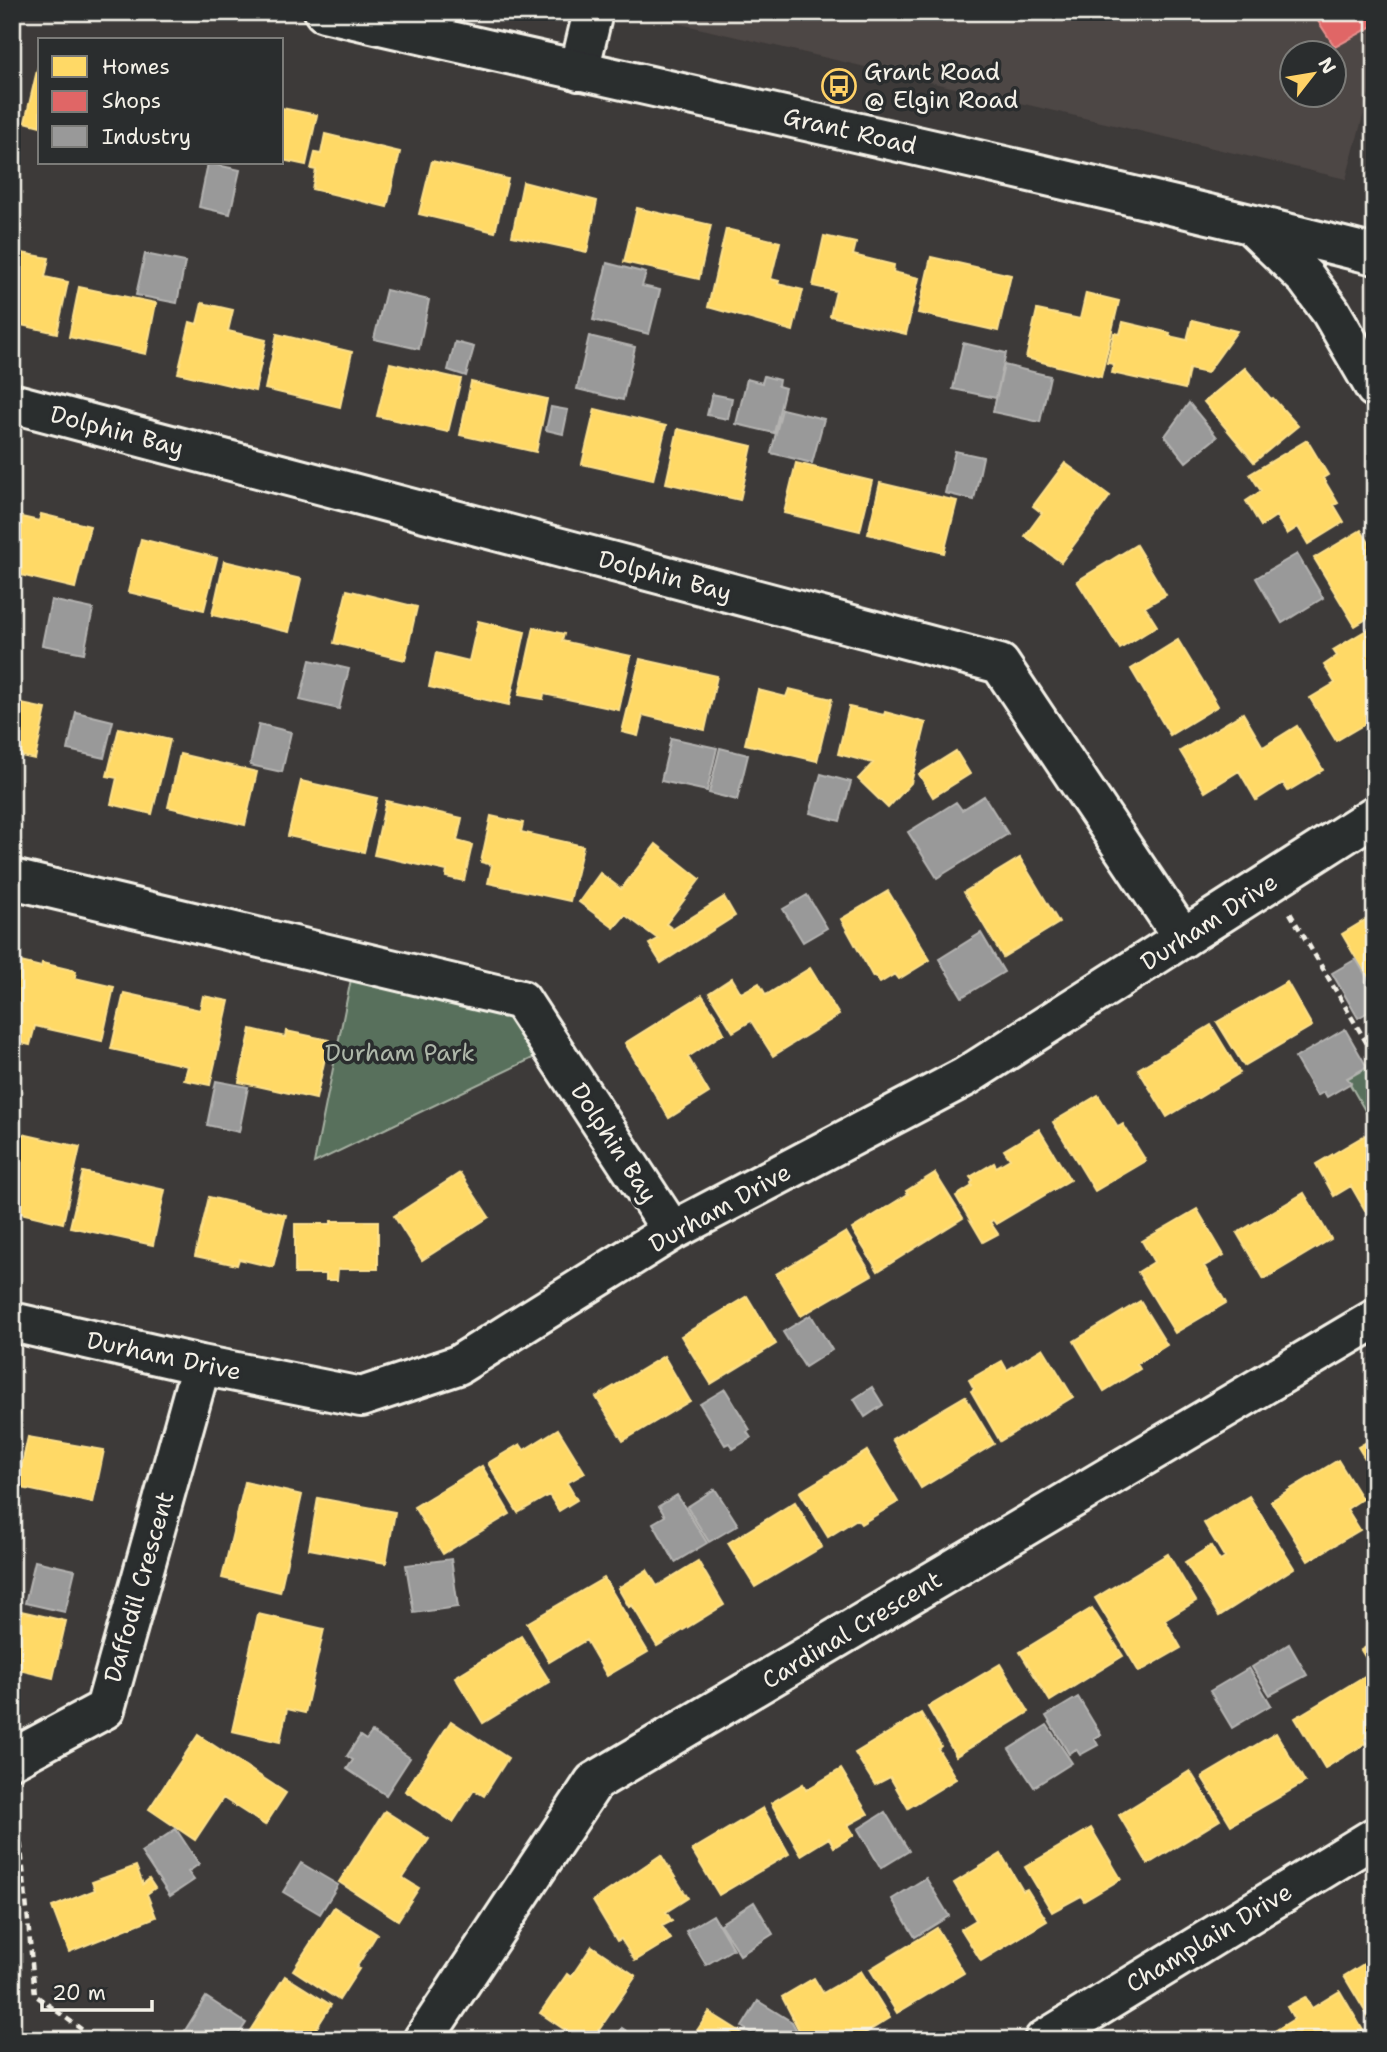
<svg xmlns="http://www.w3.org/2000/svg" width="1387" height="2052" font-family="'Shantell Sans',sans-serif">
<rect width="100%" height="100%" fill="#3d3a39"/>
<filter id="ink" filterUnits="userSpaceOnUse"><feTurbulence type="fractalNoise" baseFrequency=".0143" numOctaves="2"/><feDisplacementMap in="SourceGraphic" scale="14" xChannelSelector="R" yChannelSelector="G"/><feConvolveMatrix kernelMatrix="1 2 1 2 8 2 1 2 1" color-interpolation-filters="sRGB"/></filter>
<g filter="url(#ink)">
<!-- built -->
<path fill="#4d4644" fill-rule="evenodd" d="M642,12H1375V72L1346,179L642,15ZM1292,52H1334V94H1292Z"/>
<!-- green -->
<path fill="#59705c" stroke="#a6b0a2" stroke-width="2" d="M351,979L510,1015L537,1056L314,1163Z
M1375,1063V1128L1347,1079Z"/>
<!-- homes -->
<path fill="#ffd966" stroke="#fce08d" stroke-width="2" d="M38,66H40V126L25,122Z
M282,108L317,115L306,165L282,160Z
M325,134L400,152L387,207L312,189L316,170L311,169L315,153L321,154Z
M432,161L508,179L495,232L419,214Z
M523,182L597,201L587,252L512,236Z
M637,208L711,225L699,279L624,262Z
M726,229L780,242L771,279L779,281L778,284L803,290L793,331L708,307Z
M824,236L856,243L853,255L894,265L893,272L919,278L906,334L830,316L836,291L813,286Z
M22,253L49,258L45,277L68,282L57,333L12,323V270L19,271Z
M931,257L1011,275L998,331L918,313Z
M79,287L156,303L146,354L69,337Z
M1086,293L1119,301L1101,377L1026,358L1037,310L1080,319Z
M202,303L233,310L228,331L266,340L255,391L178,373L190,322L197,324Z
M1192,320L1237,331L1207,373L1189,369L1185,389L1112,373L1114,364L1107,363L1114,333L1120,334L1123,322L1170,333L1169,336L1187,340Z
M277,334L352,352L340,407L265,389Z
M390,363L461,379L448,432L377,416Z
M1245,368L1271,399L1273,398L1298,426L1254,462L1204,402Z
M471,382L547,399L536,452L460,435Z
M595,409L666,426L653,480L582,464Z
M678,429L752,446L740,500L666,483Z
M1307,440L1328,475L1323,478L1338,503L1334,505L1344,522L1308,544L1298,527L1287,534L1276,516L1261,526L1246,501L1261,491L1250,474Z
M796,463L872,481L860,531L784,513Z
M1065,463L1110,496L1061,562L1025,536L1042,513L1033,506Z
M880,483L957,501L944,553L868,534Z
M41,514L90,526L75,588L12,573L13,515L39,521Z
M1361,530L1375,552V614L1355,626L1314,558Z
M141,539L217,558L204,610L128,592Z
M1136,545L1166,595L1145,607L1157,626L1120,649L1077,581Z
M224,561L301,579L289,632L212,615Z
M347,590L417,607L405,660L334,643Z
M478,621L525,632L509,705L429,687L436,653L469,661Z
M1375,625V718L1336,741L1310,698L1335,683L1324,665L1337,656L1333,650Z
M534,627L564,634L562,641L631,656L619,710L544,694L543,699L519,695Z
M1178,640L1218,706L1170,735L1131,669Z
M640,659L717,676L705,730L643,715L638,736L622,732Z
M789,689L832,699L817,761L745,744L758,690L786,697Z
M12,702L46,709L35,759L12,754Z
M849,707L884,715L885,712L926,723L911,783L888,808L858,779L873,763L838,754Z
M1243,713L1263,747L1297,726L1323,770L1288,791L1283,783L1256,800L1239,771L1205,792L1180,751Z
M119,728L170,740L152,814L111,804L117,778L107,776Z
M956,751L970,774L933,797L919,774Z
M180,754L257,772L245,825L168,807Z
M301,781L377,798L364,852L288,836Z
M386,801L462,818L457,841L472,845L464,881L446,877L447,871L374,855Z
M491,816L523,823L521,832L583,846L570,901L488,883L492,865L481,862Z
M656,844L700,879L666,924L673,929L724,897L735,916L661,963L649,944L658,939L625,915L614,928L579,902L600,873L621,889Z
M1020,858L1059,923L1003,957L964,892Z
M888,891L930,960L899,979L895,974L880,983L875,976L873,977L841,919Z
M1375,914V979L1370,982L1342,934Z
M21,962L41,967L42,963L76,971L75,978L114,987L102,1041L35,1026L30,1045L12,1041V1002Z
M810,968L839,1015L773,1056L751,1021L733,1032L709,993L732,978L741,993L759,983L766,995Z
M1287,982L1312,1026L1244,1066L1217,1022Z
M124,993L200,1010L203,996L229,1001L210,1085L184,1080L188,1066L111,1049Z
M702,995L720,1022L719,1023L724,1033L688,1057L709,1093L669,1118L625,1043Z
M1211,1025L1240,1073L1167,1117L1138,1069Z
M251,1029L285,1037L286,1031L329,1040L316,1099L239,1082Z
M1098,1095L1118,1127L1123,1124L1146,1161L1095,1191L1053,1122Z
M1039,1129L1070,1180L996,1224L993,1220L990,1222L998,1234L983,1242L956,1196L972,1186L971,1183L973,1181L970,1177L994,1163L996,1167L1010,1159L1004,1150Z
M1374,1130L1375,1213L1369,1217L1351,1186L1334,1196L1316,1164Z
M22,1134L80,1147L63,1223L12,1211L20,1178L13,1176Z
M83,1172L165,1190L153,1245L70,1227Z
M460,1173L489,1217L422,1260L394,1216Z
M935,1173L963,1218L878,1271L852,1229L908,1194L906,1191Z
M1304,1193L1331,1239L1264,1279L1237,1233Z
M209,1197L286,1215L273,1267L239,1259L237,1265L195,1256Z
M1197,1209L1224,1255L1204,1266L1226,1303L1175,1333L1138,1272L1154,1262L1142,1241Z
M331,1221H378V1269H338L337,1280H326V1274H295V1224H331Z
M846,1232L872,1275L801,1316L776,1274Z
M747,1296L776,1344L711,1384L681,1336Z
M1140,1301L1167,1345L1137,1364L1140,1369L1104,1391L1074,1341Z
M1043,1348L1073,1397L1000,1441L971,1391L974,1389L969,1380L1002,1361L1007,1370Z
M664,1356L690,1401L623,1441L596,1397Z
M965,1396L994,1444L921,1488L892,1439Z
M12,1412L20,1414L12,1449Z
M558,1429L585,1473L567,1483L577,1500L559,1511L549,1495L518,1513L488,1463L520,1444L524,1450Z
M28,1437L104,1450L93,1503L17,1487Z
M1375,1437V1475L1358,1447Z
M867,1451L898,1502L861,1524L857,1519L828,1537L800,1492Z
M1338,1460L1362,1499L1347,1509L1360,1530L1308,1561L1271,1501Z
M482,1466L510,1514L443,1554L414,1507Z
M245,1482L302,1495L280,1592L222,1578Z
M1249,1496L1294,1568L1219,1616L1185,1562L1211,1546L1220,1561L1225,1558L1204,1523Z
M318,1498L395,1512L386,1563L309,1549Z
M795,1502L822,1547L755,1587L728,1543Z
M1168,1554L1196,1601L1165,1620L1181,1648L1139,1672L1095,1598Z
M698,1561L724,1605L657,1646L632,1605L629,1607L618,1588L647,1570L657,1586Z
M604,1578L648,1652L607,1676L586,1640L549,1662L527,1623Z
M1092,1608L1123,1656L1050,1701L1020,1652Z
M12,1609L66,1621L53,1678L15,1669L12,1679Z
M258,1614L324,1629L305,1713L287,1709L280,1742L232,1731Z
M521,1636L550,1682L483,1723L455,1677Z
M1375,1642V1673L1361,1650Z
M1000,1664L1029,1712L956,1756L928,1707Z
M1368,1674L1375,1685V1732L1364,1739L1366,1743L1325,1768L1295,1718Z
M921,1713L941,1746L938,1749L956,1779L908,1808L890,1777L875,1785L855,1753Z
M451,1721L508,1758L484,1796L474,1790L453,1822L405,1791Z
M1276,1733L1305,1782L1231,1825L1202,1777Z
M198,1735L286,1793L265,1825L223,1798L195,1840L149,1809Z
M841,1769L868,1814L848,1825L854,1835L834,1847L829,1838L801,1855L771,1803L803,1784L806,1790Z
M1190,1771L1220,1820L1148,1864L1119,1815Z
M763,1808L789,1854L719,1895L692,1850Z
M385,1811L429,1839L403,1878L419,1888L398,1920L339,1882Z
M1091,1828L1121,1879L1084,1901L1081,1896L1052,1912L1025,1867Z
M1001,1854L1023,1891L1027,1889L1047,1921L981,1961L961,1929L976,1920L954,1883Z
M661,1855L688,1898L666,1912L672,1921L662,1926L671,1939L635,1961L621,1939L617,1941L593,1901Z
M136,1866L143,1884L149,1879L155,1888L147,1894L156,1917L69,1952L52,1907L95,1890L92,1882Z
M334,1907L377,1934L356,1968L359,1969L339,2000L293,1970Z
M937,1928L964,1973L897,2013L870,1969Z
M592,1946L636,1976L592,2040H580L540,2013L567,1974L571,1977Z
M1375,1957V2021L1372,2023L1344,1976Z
M861,1971L890,2018L854,2040H804L782,1997L814,1978L823,1993Z
M285,1976L331,2005L309,2040H244Z
M1340,1991L1368,2039L1278,2040L1273,2032L1294,2019L1287,2007L1305,1997L1312,2008Z
M709,2012L741,2032L736,2040H691Z"/>
<!-- shops -->
<path fill="#e06666" stroke="#e6908d" stroke-width="2" d="M1312,12H1375V25L1335,47Z"/>
<!-- industry -->
<path fill="#999" stroke="#b4b3b1" stroke-width="2" d="M208,163L240,170L230,214L199,207Z
M145,254L185,262L177,303L136,295Z
M607,263L646,273L642,286L660,290L649,334L593,320Z
M386,290L429,300L419,349L374,339Z
M589,336L635,347L623,400L577,389Z
M455,342L474,347L466,376L448,370Z
M963,343L1006,353L996,398L953,389Z
M1004,365L1050,376L1040,422L993,412Z
M764,376L779,380L778,386L785,388L774,433L736,424L747,379L762,383Z
M712,394L732,398L728,419L707,415Z
M1189,403L1217,437L1186,462L1165,436Z
M551,407L568,410L563,434L546,430Z
M782,409L824,419L812,463L771,453Z
M955,451L983,457L974,500L945,493Z
M1297,554L1323,598L1282,623L1256,578Z
M51,600L93,609L84,653L42,645Z
M310,660L349,669L339,709L300,700Z
M76,712L113,721L104,758L68,750Z
M259,724L291,732L282,772L250,765Z
M671,738L717,748L707,791L661,781Z
M720,748L748,755L737,800L709,793Z
M821,774L851,782L840,821L810,813Z
M984,796L1008,834L937,878L908,832L956,802L962,810Z
M807,895L827,928L803,942L783,909Z
M981,933L1004,972L962,997L939,959Z
M1356,959L1375,991V1008L1358,1018L1332,973Z
M1345,1029L1367,1067L1347,1078L1351,1083L1327,1097L1324,1092L1317,1096L1295,1058Z
M216,1081L248,1087L239,1132L207,1125Z
M811,1315L832,1350L805,1367L783,1332Z
M872,1387L883,1405L865,1417L854,1399Z
M725,1389L750,1430L747,1432L751,1438L733,1449L729,1443L725,1445L700,1404Z
M715,1489L738,1525L709,1542L687,1507Z
M677,1495L707,1543L675,1562L653,1523L665,1516L659,1506Z
M451,1559L458,1607L414,1613L406,1565Z
M35,1561L75,1570L65,1612L25,1603Z
M1289,1644L1307,1675L1270,1695L1252,1667Z
M1249,1668L1271,1705L1232,1728L1210,1691Z
M1078,1697L1101,1735L1094,1738L1098,1745L1080,1755L1076,1749L1069,1754L1046,1716Z
M1047,1725L1072,1763L1034,1787L1009,1749Z
M372,1732L410,1758L386,1795L347,1769L353,1760L347,1756L360,1736L366,1740Z
M885,1812L909,1851L881,1868L858,1829Z
M176,1829L199,1864L188,1872L194,1880L170,1896L141,1852Z
M301,1863L338,1885L320,1914L283,1892Z
M926,1878L949,1916L915,1937L892,1899Z
M754,1902L773,1934L740,1955L720,1924Z
M713,1915L733,1949L706,1965L686,1931Z
M206,1997L246,2023L235,2040H179Z
M758,2001L792,2022L798,2033L793,2040H762L742,2027Z
M622,2028L640,2040H615Z"/>
<g fill="none" stroke-linecap="round" stroke-linejoin="round">
<!-- street casing -->
<g stroke="#f4f1e8" stroke-width="44">
<path id="street" d="M579,71L593,12
M12,403L1000,664L1183,938
M12,879L521,1000L672,1231
M12,1322L201,1365L361,1397L458,1365L672,1231L965,1077L1375,815
M12,1759L105,1709L201,1365
M423,2040L594,1782L1375,1319
M1044,2040L1375,1837"/>
</g>
<!-- secondary casing -->
<g stroke="#f4f1e8" stroke-width="44">
<path id="secondary" d="M324,12C674,93 1026,167 1375,255
M1250,224L1306,278L1331,312L1375,388"/>
</g>
<!-- path -->
<path stroke="#f4f1e8" stroke-width="4.5" stroke-dasharray="7 5" stroke-linecap="butt" d="M1290,913L1375,1057
M16,1795L35,1995L96,2040"/>
<!-- street -->
<use href="#street" stroke="#2a2d2e" stroke-width="38"/>
<!-- secondary -->
<use href="#secondary" stroke="#2a2d2e" stroke-width="38"/>
</g>
</g>
<!-- icons -->
<defs>
<g id="bus-ring" transform="scale(1.75)"><circle r="9.5" fill="#2a2d2e" stroke="#ffd166" stroke-width="1.5"/><path d="M-5-6H5V4H4V6H2V4H-2V6H-4V4H-5ZM-3.5-4V0h7V-4ZM-3.5 1.2v1.5H-2V1.2ZM2 1.2v1.5H3.5V1.2Z" fill="#ffd166"/></g>
</defs>
<g fill-rule="evenodd">
<use href="#bus-ring" x="839" y="86"/>
</g>
<g text-anchor="middle" dominant-baseline="central" stroke-width="7" stroke-linejoin="round" paint-order="stroke">
<!-- poi labels -->
<g font-size="24" fill="#f4f1e8" stroke="#2a2d2e" text-anchor="start">
<text x="864" y="72">Grant Road<tspan x="864" dy="28">@ Elgin Road</tspan></text>
</g>
<!-- street labels -->
<g font-size="24" fill="#f4f1e8" stroke="#2a2d2e">
<text transform="translate(850 131) rotate(13)">Grant Road</text>
<text transform="translate(117 431) rotate(15)">Dolphin Bay</text>
<text transform="translate(665 576) rotate(15)">Dolphin Bay</text>
<text transform="translate(1209 922) rotate(-33)">Durham Drive</text>
<text transform="translate(614 1143) rotate(57)">Dolphin Bay</text>
<text transform="translate(720 1208) rotate(-29)">Durham Drive</text>
<text transform="translate(164 1356) rotate(12)">Durham Drive</text>
<text transform="translate(139 1587) rotate(-74)">Daffodil Crescent</text>
<text transform="translate(852 1630) rotate(-31)">Cardinal Crescent</text>
<text transform="translate(1209 1938) rotate(-31)">Champlain Drive</text>
</g>
<!-- park labels -->
<g font-size="24" fill="#aeb7a9" stroke="#2a2d2e">
<text x="400" y="1053">Durham Park</text>
</g>
</g>
<!-- margin -->
<rect width="1387" height="2052" fill="none" stroke="#2a2d2e" stroke-width="42"/>
<rect x="21" y="21" width="1345" height="2010" fill="none" stroke="#f4f1e8" stroke-width="2.5" filter="url(#ink)"/>
<!-- legend -->
<rect x="38" y="38" width="245" height="126" fill="#2a2d2e" stroke="#7b7b78" stroke-width="2"/>
<rect x="52" y="56" width="35" height="21" fill="#ffd966" stroke="#7b7b78" stroke-width="2"/>
<text x="102" y="74" font-size="21" fill="#f4f1e8">Homes</text>
<rect x="52" y="91" width="35" height="21" fill="#e06666" stroke="#7b7b78" stroke-width="2"/>
<text x="102" y="108" font-size="21" fill="#f4f1e8">Shops</text>
<rect x="52" y="126" width="35" height="21" fill="#999999" stroke="#7b7b78" stroke-width="2"/>
<text x="102" y="144" font-size="21" fill="#f4f1e8">Industry</text>
<!-- north arrow -->
<g transform="translate(1313 74) rotate(59)"><circle r="33" fill="#2a2d2e" stroke="#7b7b78" stroke-width="2"/>
<path d="M0-5L12 26L0 18L-12 26Z" fill="#ffd166"/>
<text y="-10" font-size="19" font-weight="bold" text-anchor="middle" fill="#f4f1e8">N</text>
</g>
<!-- scale -->
<path d="M42 2000v10h110v-10" fill="none" stroke="#f4f1e8" stroke-width="3.5"/>
<text x="52" y="2000" font-size="21" fill="#f4f1e8" stroke="#2a2d2e" stroke-width="5" paint-order="stroke">20 m</text>
</svg>
